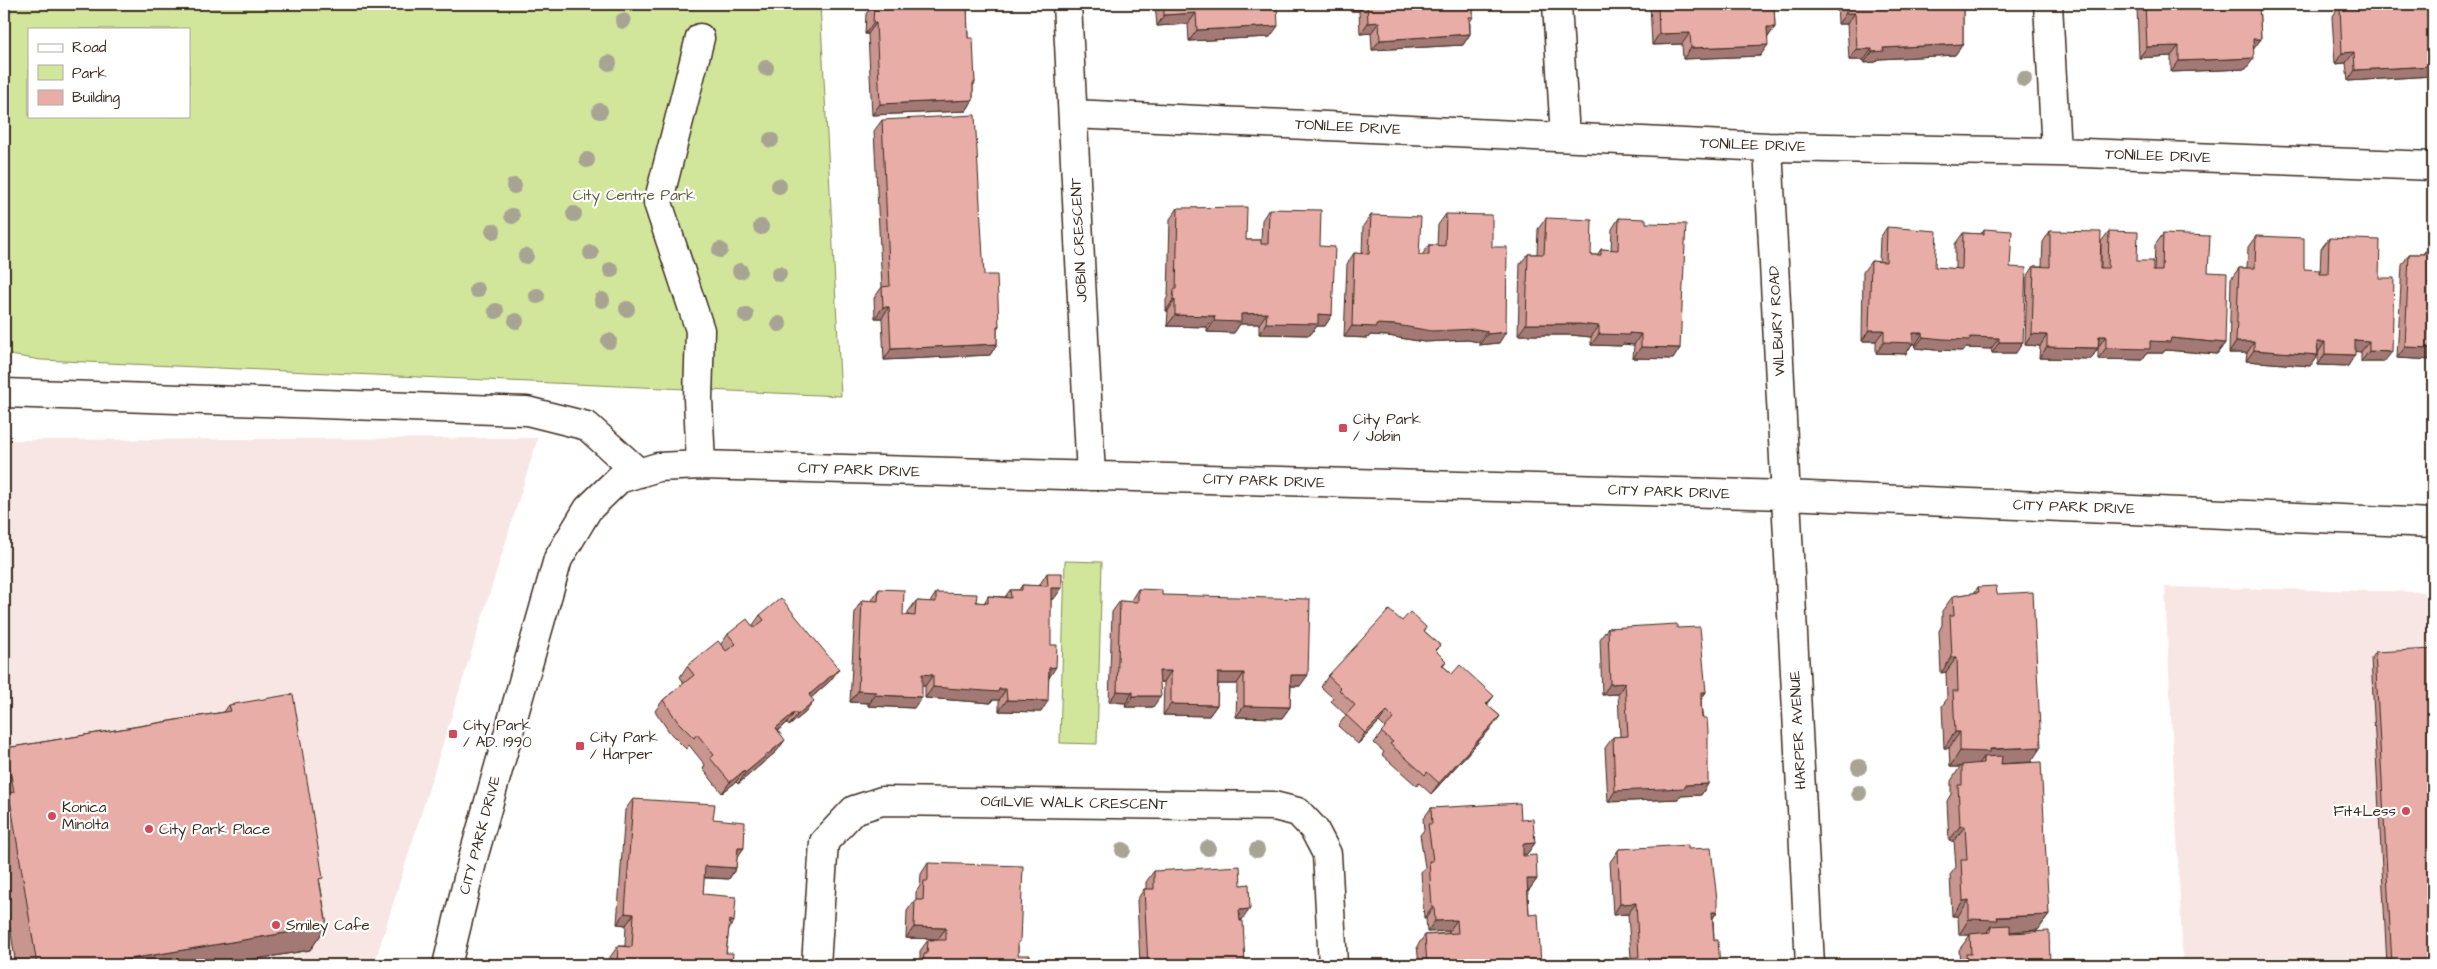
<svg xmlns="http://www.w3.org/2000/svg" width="2437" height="969" font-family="'Architects Daughter',sans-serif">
<rect width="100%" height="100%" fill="#fff"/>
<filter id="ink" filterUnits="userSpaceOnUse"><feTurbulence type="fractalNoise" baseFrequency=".02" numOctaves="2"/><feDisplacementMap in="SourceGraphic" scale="10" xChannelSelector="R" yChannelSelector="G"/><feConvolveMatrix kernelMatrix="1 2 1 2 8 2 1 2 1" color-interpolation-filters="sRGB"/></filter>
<g filter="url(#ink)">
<!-- built -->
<path fill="#f8e6e4" d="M538,438L374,965H4V440Z
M2165,587L2433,592V965H2183Z"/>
<!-- green -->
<path fill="#d1e69a" stroke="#86885c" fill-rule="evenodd" d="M4,4H820L841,396L41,360L4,354ZM29,29H189V116H29Z
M1065,561L1102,562L1097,744L1060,743Z"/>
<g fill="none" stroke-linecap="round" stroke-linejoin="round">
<!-- minor casing -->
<g stroke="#3b2a1e" stroke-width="31">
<path id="minor" d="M1067,4L1091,476
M1557,4L1565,137
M2048,4L2056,152
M700,38L658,203L700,330L698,399L701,465
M1073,114L1768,147L2056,152L2433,166
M1768,147L1810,965
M4,393L527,411L587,426L639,473
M447,965L473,858L558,559L588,509L619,479L658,467L701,465L1786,495L2433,523
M816,965L824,842L854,810L882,801L1274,806L1298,812L1314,829L1327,854L1333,965"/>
</g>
<!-- minor -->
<use href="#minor" stroke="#fff" stroke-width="28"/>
</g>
<!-- trees -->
<g fill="#a8a494">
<circle cx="623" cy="21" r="8"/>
<circle cx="609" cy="63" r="8"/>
<circle cx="766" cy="68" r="8"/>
<circle cx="2024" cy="79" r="8"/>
<circle cx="600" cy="111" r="8"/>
<circle cx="771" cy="140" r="8"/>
<circle cx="587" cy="160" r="8"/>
<circle cx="514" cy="186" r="8"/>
<circle cx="779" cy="186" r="8"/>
<circle cx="574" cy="214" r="8"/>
<circle cx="512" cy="216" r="8"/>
<circle cx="761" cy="227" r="8"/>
<circle cx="493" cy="231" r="8"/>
<circle cx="720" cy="250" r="8"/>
<circle cx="591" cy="253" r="8"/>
<circle cx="526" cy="256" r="8"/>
<circle cx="611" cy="270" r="8"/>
<circle cx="740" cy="271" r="8"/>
<circle cx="779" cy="274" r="8"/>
<circle cx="477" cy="290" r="8"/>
<circle cx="537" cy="296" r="8"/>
<circle cx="602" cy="300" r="8"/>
<circle cx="627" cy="309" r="8"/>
<circle cx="496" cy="311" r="8"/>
<circle cx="746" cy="315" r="8"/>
<circle cx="516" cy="321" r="8"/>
<circle cx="779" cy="324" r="8"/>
<circle cx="609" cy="341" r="8"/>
<circle cx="1859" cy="767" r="8"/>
<circle cx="1859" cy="793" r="8"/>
<circle cx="1208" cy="848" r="8"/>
<circle cx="1123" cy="850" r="8"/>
<circle cx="1257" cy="850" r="8"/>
</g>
<!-- wall -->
<path fill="#c8958f" stroke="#3b2a1e" d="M872,4H967L968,38L975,83L973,86V100L966,111L872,115L868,34H865L866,14L872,5Z
M1155,4H1277L1270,37L1189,41L1188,24L1157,26Z
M1350,4H1473V17L1470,22V34L1463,45L1372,50L1371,33L1360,34L1359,11H1350Z
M1650,4H1774L1775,27L1768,37L1760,56L1683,59L1682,44L1652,45Z
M1837,4H1963V44L1955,55L1879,59L1876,62L1864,63V60H1849L1847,24H1838Z
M2140,4H2259L2261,39L2253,49L2246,69L2171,72V56L2139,58L2137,8Z
M2342,4H2433V76L2348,81L2346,63L2335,64L2332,17L2340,6H2342Z
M882,120L984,275L999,326L997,329V344L990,355L884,360L882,318H875L874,298L882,287L874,131Z
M1178,208L1246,240H1261L1262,220L1269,209L1320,246L1332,315L1325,326H1317L1310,335L1259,334V324H1240L1234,333L1207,332V327L1167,326L1168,311H1166V300L1168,296L1170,219Z
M1446,214L1492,247L1499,343L1479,345V342L1468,340L1424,342L1388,336L1370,335L1368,338L1344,337L1347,264L1354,253L1362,254L1363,226L1371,215L1419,255H1422L1429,245H1437L1438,225Z
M1546,218L1591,255H1597L1601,249L1611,250L1612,229L1619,218L1646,223L1680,348L1673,359L1633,358L1634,345L1623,344L1621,346L1591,345V337L1571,335H1518L1520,264L1528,254H1537L1538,229Z
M1887,227L1935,267L1955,269V244L1963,233L1981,234L1984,229L2010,267L2016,353H1992L1991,349L1965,348L1963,351L1935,350L1915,348L1916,344H1912L1906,354L1876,353V341H1862L1863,272L1871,261L1879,262L1880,238Z
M2050,231L2101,268V242L2109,231L2137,261L2153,271H2154L2155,245L2163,234L2208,272L2225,343L2217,354L2165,350L2163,353H2147L2142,360L2098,359V348L2091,359L2039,358L2040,346L2025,345L2027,277L2034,266H2042L2043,242Z
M2256,236L2304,269L2320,274L2321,249L2329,238L2379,278L2384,362H2361V352L2355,351L2348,366L2318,365V353V355L2310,366L2246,361L2247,353H2229L2231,279L2239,268H2247L2248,247Z
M2425,251L2433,360L2397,358L2402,265L2409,254H2423Z
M1047,573L1054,599H1051L1049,678L1041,712L999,711V700H992L991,703L925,698V686H922L914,708L868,706V703L850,702L855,611L862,600L871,601L879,589L903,615L908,616V612L916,601L930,602L936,593L976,602L984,603L988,596L1005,597L1010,590H1019L1022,585L1040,586V584Z
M1978,587L1997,594L2031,762L2049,915L2038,930L2010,932V933L2050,965H1959L1960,963L1959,950L1970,935H1959L1958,916H1952L1950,875L1956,867L1954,841H1949L1947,801L1951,794V781L1960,767H1950L1949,748H1944L1942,706L1947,699L1946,672L1941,673L1939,631L1942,625V611L1953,596L1974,593Z
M1138,589L1162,595L1300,686H1291L1290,707L1282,718L1236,717L1237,684H1218L1217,705L1209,716L1163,715L1164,682H1160L1153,707H1125L1126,703L1109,702L1112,612L1120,601L1131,602V600Z
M760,615L831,680L811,698L806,712L789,726L787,723L778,731L777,751L738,784L736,782L722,793L703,769L705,765L689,745L686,749L670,733L655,711L663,700L684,683L680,677L687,666L721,644L728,634L753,625Z
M1402,621L1424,631L1440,645L1436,651L1446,661L1443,666L1452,674L1494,696L1487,705L1500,716L1492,727L1431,794L1419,783L1417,786L1382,755L1384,752L1374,743L1385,728L1379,722L1358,744L1338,726L1346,715L1331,701L1333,698L1321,687L1328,676Z
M1608,628H1677L1706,692L1701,700L1708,784L1701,795L1680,796L1678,799L1608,802L1605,748L1613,737H1620L1618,694L1602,695L1600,639Z
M2375,652L2433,965H2387L2371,658Z
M229,705L320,883L327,926L310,950L221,965H16L4,888V752L6,748L224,712Z
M633,799L713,819L737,858L736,868L729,879L704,878L703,894L729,927L726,953L732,965H610V957L618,946H625L626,925L617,924L625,810Z
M1431,808L1521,820L1535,843L1527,854H1523V856L1537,879L1529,890H1528L1529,915L1541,965H1419L1417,946L1425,935L1449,933V931L1427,932L1426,918H1424L1421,872L1425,867L1420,835L1424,830L1423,819Z
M1619,849H1688L1717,912L1713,918L1714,940L1720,965L1631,958L1628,914L1613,915L1610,862Z
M928,863L1018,946V955L1029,965H916L920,959V951L928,940H938V939L906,938L907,911L915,900H916V892L920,886L921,874Z
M1154,871L1242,920H1240L1245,965H1140L1137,900L1144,889H1146V882Z
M1623,958L1624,965H1618Z"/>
<!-- shaded-wall -->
<path fill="#a27974" stroke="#3b2a1e" d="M1356,4H1364L1359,11H1350Z
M1196,13L1188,24L1157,26L1164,15Z
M1846,13H1855L1847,24H1838Z
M1379,22L1371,33L1360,34L1368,23Z
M873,23H876L868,34H865Z
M1278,26L1270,37L1189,41L1197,30Z
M1767,27H1775L1767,38Z
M1690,33L1682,44L1652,45L1659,34Z
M1470,34L1463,45L1372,50L1380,40Z
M2253,39H2261L2253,50Z
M1963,44L1955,55L1879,59L1876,62L1864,63L1872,52L1883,48Z
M1768,45L1760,56L1683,59L1691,48Z
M2179,46L2171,56L2139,58L2147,47Z
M1857,49H1872L1864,60H1849Z
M2354,52L2346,63L2335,64L2342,53Z
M2254,58L2246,69L2171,72L2179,61Z
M2433,66V76L2348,81L2355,70Z
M973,100L966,111L872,115L880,104Z
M1173,300H1175L1168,311H1166Z
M883,307H889L882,318H875Z
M1267,313L1259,324H1240L1234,333L1207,332L1214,321L1241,314Z
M1318,314L1332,315L1325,326H1317L1310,335L1259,334L1266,323Z
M1175,315L1215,316L1207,327L1167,326Z
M1376,324L1476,329L1487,331L1479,342L1468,340L1424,342L1388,336L1370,335L1368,338L1344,337L1352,326Z
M1526,324H1579L1599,326L1591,337L1571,335H1518Z
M1869,330H1884L1876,341H1862Z
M1506,332L1499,343L1479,345L1487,334Z
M1629,333L1641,334L1634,345L1623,344L1621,346L1591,345L1599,334Z
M1913,333H1923L1916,344H1912L1906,354L1876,353L1884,342Z
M2032,334L2047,335L2040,346L2025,345Z
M2099,336H2106L2098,347Z
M1923,337H1970L1999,338L1991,349L1965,348L1963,351L1935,350L1915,348Z
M2171,338L2225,343L2217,354L2165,350L2163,353H2147L2142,360L2098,359L2106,348Z
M2355,340L2369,341L2361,352L2348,351Z
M1999,342H2023L2016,353H1992Z
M2236,342H2254L2247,353H2229Z
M2317,342H2325L2318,353Z
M997,344L990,355L884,360L891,349Z
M1641,347L1680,348L1673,359L1633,358Z
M2047,347L2098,348L2091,359L2039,358Z
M2405,347L2433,348V360L2397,358Z
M2254,350L2318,355L2310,366L2246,361Z
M2369,351L2392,352L2384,362H2361Z
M2325,354L2355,355L2348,366L2318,365Z
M1051,588H1062L1054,599H1043Z
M1952,657H1957L1946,672L1941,673Z
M1056,667L1049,678V668Z
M839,669L831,680L802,706L809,695Z
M1159,671H1171L1164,682H1152Z
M1218,673H1244L1237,684H1210Z
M922,674L933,675L925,686L915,685Z
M1291,675H1308L1300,686H1283Z
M1625,683L1618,694L1602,695L1610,684Z
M933,687L1006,689L999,700H992L991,703L925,698Z
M858,691L876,692L868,703L850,702Z
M1117,691L1133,692L1126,703L1109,702Z
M1701,692H1706L1698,703Z
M875,695L922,697L914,708L868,706Z
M1133,696H1161L1153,707H1125Z
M1007,700L1048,701L1041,712L999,711Z
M814,701L806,712L789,726L797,715Z
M1171,704L1217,705L1209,716L1163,715Z
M1244,706L1290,707L1282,718L1236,717Z
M1387,711L1379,722L1358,744L1365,733Z
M795,712L787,723L768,739L776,728Z
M1500,716L1492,727L1431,794L1439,783Z
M1955,732H1960L1949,748H1944Z
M785,740L777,751L738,784L745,773Z
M2041,747L2031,762L1982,765L1983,763V757L1975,768L1962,765L1960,767H1950L1960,751Z
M744,771L736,782L722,793L730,782Z
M1708,784L1701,795L1680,796L1678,799L1608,802L1615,791L1685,785Z
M1960,826H1965L1954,841H1949Z
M1535,843L1527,854L1515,855L1523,844Z
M738,848H744L736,859Z
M705,866L736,868L729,879L698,877Z
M1527,879H1537L1529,890H1519Z
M1969,900L1958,916H1952L1963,901Z
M1636,903L1628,914L1613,915L1620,904Z
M1432,907H1434L1426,918H1424Z
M1250,909L1242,920L1232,921L1239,910Z
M1712,912H1717L1709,923Z
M625,913L634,914L626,925L617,924Z
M2049,915L2038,930L1991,933V926L1985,935H1959L1969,919Z
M730,920L734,922L726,933Z
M1457,920L1449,931L1427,932L1435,921Z
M327,926L310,950L221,965H104L106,963Z
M914,927L946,928L938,939L906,938Z"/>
<!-- building -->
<path fill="#e8ada6" stroke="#3b2a1e" d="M874,4H967L968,38H973L975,83H973V100L880,104L876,23H873Z
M1164,4H1277L1278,26L1197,30L1196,13L1164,15Z
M1367,4H1473V17H1469L1470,34L1380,40L1379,22L1368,23Z
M1658,4H1774L1775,27H1767L1768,45L1691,48L1690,33L1659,34Z
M1846,4H1963V44L1883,48L1884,51L1872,52V49H1857L1855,13H1846Z
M2145,4H2259L2261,39H2253L2254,58L2179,61V46L2147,47Z
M2352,4H2433V66L2355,70L2354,52L2342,53L2340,6L2353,5Z
M975,115L984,275H997L999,326H997V344L891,349L889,307H883L882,287L890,286L882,120Z
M1247,207L1246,240H1261V244H1268L1269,209L1321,210L1320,246L1335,247L1332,315L1318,314V324L1266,323L1267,313L1241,314V322L1214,321L1215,316L1175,315V300H1173L1174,289H1176L1178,208Z
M1446,214L1492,215V247H1507L1506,332L1487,334V331L1476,329L1432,331L1396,325L1376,324V327L1352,326L1354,253L1369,254L1371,215L1421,217L1419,255H1429V245L1445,246Z
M1546,218L1592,220L1591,255H1601V249L1618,250L1619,218L1646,219V223L1686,224L1680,348L1641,347V334L1629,333V335L1599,334V326L1579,324H1526L1528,254H1544Z
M1887,227L1937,231L1935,267L1962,269L1963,233L1984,234V229L2012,231L2010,267L2026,268L2023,342H1999V338L1970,337V340L1943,339L1923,337V333H1913V343L1884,342V330H1869L1871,261L1886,262Z
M2050,231L2101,232L2100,268H2108L2109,231L2138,232L2137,261H2153V271H2162L2163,234L2210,236L2208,272L2227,273L2225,343L2171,338L2170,342L2150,341V349L2106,348V336H2099L2098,348L2047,347V335L2032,334L2034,266L2050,267Z
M2256,236L2304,238V269L2320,270V274H2328L2329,238L2380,240L2379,278H2394L2392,352L2369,351V341L2355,340V355L2325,354V342H2317L2318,355L2254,350V342H2236L2239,268H2255Z
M2425,251L2433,252V348L2405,347L2409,254H2425Z
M1047,573H1062V588H1051V645H1057L1056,667L1049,668L1048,701L1007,700L1006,689H999L998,692L933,687V675L922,674V697L875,695L876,692L858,691L862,600L878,601L879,589L904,590L903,615L915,616L916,601L936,602V593L977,594L976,602L988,603V596L1011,598L1010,590H1022V585L1048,586Z
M1996,586L1997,594L2033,592L2041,747L1990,749V752L1960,751V732H1955L1953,691H1958L1957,657H1952L1950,615H1954L1953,596L1979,592L1978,587Z
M1138,589L1162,590V595L1310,599L1308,675H1291L1290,707L1244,706V673H1218L1217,705L1171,704V671H1159L1161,696H1133V692L1117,691L1120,601L1138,602Z
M781,598L839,669L809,695L814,701L797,715L795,712L776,728L785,740L745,773L744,771L730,782L710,758L714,755L697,734L694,738L678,722L663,700L694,675L687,666L718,641L726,651L736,644L728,634L747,619L754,628L764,620L760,615Z
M1389,610L1402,621L1410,612L1426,627L1424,631L1440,645L1435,650L1446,661L1442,665L1452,674L1460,665L1494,696L1486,704L1500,716L1439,783L1427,772L1425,775L1390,744L1393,742L1381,732L1394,718L1387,711L1365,733L1346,715L1355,705L1339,690L1341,688L1328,676Z
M1677,624V628L1700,627L1706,692H1701V705L1702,718H1707L1708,732V784L1685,785V788L1615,791L1613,737L1628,736L1625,683L1610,684L1608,628Z
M2433,649V965H2392L2375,652Z
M293,694L323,878L319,879L327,926L106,963L107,965H37L9,793L14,792L6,748L231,711L229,705Z
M2002,756L2001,764L2041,762L2049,915L1997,917L1998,920L1969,919V900L1963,901L1961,860H1967L1965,826H1960L1958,785H1962V765L1983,763V757Z
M633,799L715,804L713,819L745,822L744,848H738L736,868L705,866L704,881L703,894L736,897L734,922L730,920L726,953H733L732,965H617L618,946L632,947L634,914L625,913Z
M1520,803L1521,820L1533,819L1535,843L1523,844V856L1536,855L1537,879H1527L1529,915L1538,914L1541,965H1427L1425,935L1458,933L1457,920L1435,921L1434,907H1432L1429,861H1433L1428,824H1432L1431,808Z
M1688,845V849L1711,848L1717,900V912H1712L1714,940H1718L1720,965H1624L1623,958L1639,957L1636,903L1620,904L1618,851L1619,849Z
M928,863L1023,866L1020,942H1018V955H1030L1029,965H923L924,954H927L928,940H946V928L914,927L915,900H923L924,881H928Z
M1240,866L1241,885L1249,884L1250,909L1239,910L1240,921H1243L1245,965H1148L1144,889H1154V871Z
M2010,925V933L2049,931L2050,965H1967L1966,954H1971L1970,934L1991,932V926Z"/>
</g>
<!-- markers -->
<g fill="#d1495b" stroke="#fff" stroke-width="2">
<rect x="1338" y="423" width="10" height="10" rx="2.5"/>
<rect x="448" y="729" width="10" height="10" rx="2.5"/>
<rect x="575" y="741" width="10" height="10" rx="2.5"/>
<circle cx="2406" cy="811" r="5"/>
<circle cx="52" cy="816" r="5"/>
<circle cx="149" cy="829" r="5"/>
<circle cx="276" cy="925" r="5"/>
</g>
<g text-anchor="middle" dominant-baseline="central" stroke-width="4.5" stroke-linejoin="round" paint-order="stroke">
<!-- street labels -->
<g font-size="15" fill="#3b2a1e" stroke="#fff">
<text transform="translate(1348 127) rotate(3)">TONILEE DRIVE</text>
<text transform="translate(1753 145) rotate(2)">TONILEE DRIVE</text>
<text transform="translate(2158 156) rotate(2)">TONILEE DRIVE</text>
<text transform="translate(1079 240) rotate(-93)">JOBIN CRESCENT</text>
<text transform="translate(1777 321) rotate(-93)">WILBURY ROAD</text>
<text transform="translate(859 470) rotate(2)">CITY PARK DRIVE</text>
<text transform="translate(1264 481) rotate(2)">CITY PARK DRIVE</text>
<text transform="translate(1669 492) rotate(2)">CITY PARK DRIVE</text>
<text transform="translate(2074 507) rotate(2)">CITY PARK DRIVE</text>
<text transform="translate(1798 730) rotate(-93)">HARPER AVENUE</text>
<text transform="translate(1074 803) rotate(1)">OGILVIE WALK CRESCENT</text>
<text transform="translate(480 835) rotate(-75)">CITY PARK DRIVE</text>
</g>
<!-- park labels -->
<g font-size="15" fill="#60593d" stroke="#fff">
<text x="634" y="195">City Centre Park</text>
</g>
<!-- poi labels -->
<g font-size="15" fill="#3b2a1e" stroke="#fff" text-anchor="start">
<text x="1353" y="419">City Park<tspan x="1353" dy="17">/ Jobin</tspan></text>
<text x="463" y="725">City Park<tspan x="463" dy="17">/ AD. 1990</tspan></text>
<text x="590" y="737">City Park<tspan x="590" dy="17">/ Harper</tspan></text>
<text x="62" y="807">Konica<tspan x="62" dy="17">Minolta</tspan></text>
<text x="2396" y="811" text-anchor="end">Fit4Less</text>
<text x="159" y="829">City Park Place</text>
<text x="286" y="925">Smiley Cafe</text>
</g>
</g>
<!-- margin -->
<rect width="2437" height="969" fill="none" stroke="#fff" stroke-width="20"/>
<rect x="10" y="10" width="2417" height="949" fill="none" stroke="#3b2a1e" stroke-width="2" filter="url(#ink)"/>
<!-- legend -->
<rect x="28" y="28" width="162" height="90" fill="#ffffff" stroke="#b1aaa5"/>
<rect x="38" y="44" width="25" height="8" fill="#ffffff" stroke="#b1aaa5"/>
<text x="72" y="52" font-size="15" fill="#3b2a1e">Road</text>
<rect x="38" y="65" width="25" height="15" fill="#d1e69a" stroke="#b1aaa5"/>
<text x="72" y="78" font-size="15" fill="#3b2a1e">Park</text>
<rect x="38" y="90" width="25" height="15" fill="#e8ada6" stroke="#b1aaa5"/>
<text x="72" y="102" font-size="15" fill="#3b2a1e">Building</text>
</svg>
